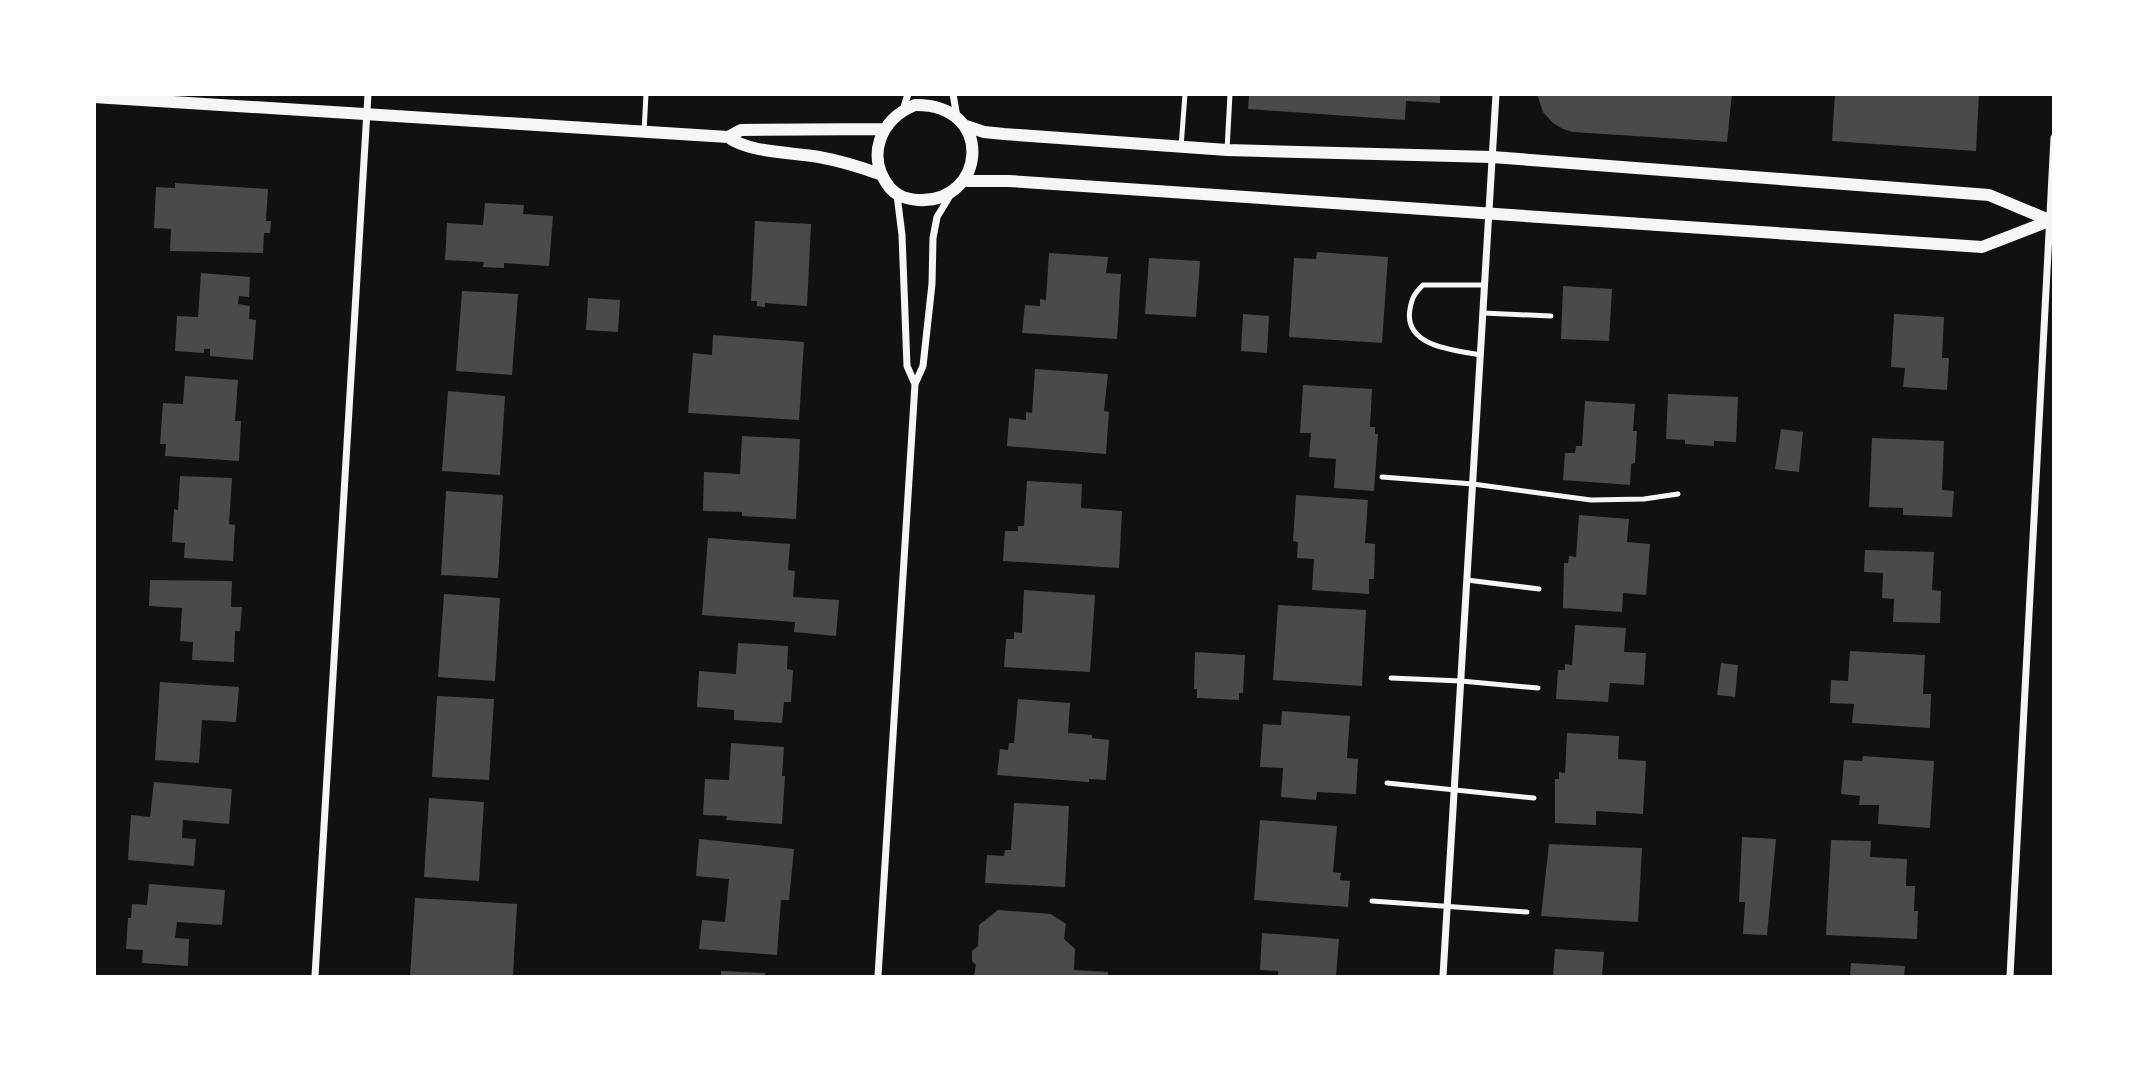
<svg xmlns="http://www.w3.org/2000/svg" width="2148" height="1071" font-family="Spectral,serif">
<rect width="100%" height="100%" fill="#111"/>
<!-- building -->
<path fill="#4a4a4a" d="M1249,94H1440V103L1406,101L1405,120L1248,109Z
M1537,94H1732L1727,142L1573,132L1563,129L1553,123L1543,112Z
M1835,94H1979L1976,151L1832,141Z
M175,183L268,189L266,221H271L270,233H264L263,253L170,251L171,229L154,228L156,187L175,188Z
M485,203L524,205L523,214L553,216L549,266L504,263V268L483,267L484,262L445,260L447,223L483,225Z
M755,221L811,224L807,306L765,303V307L757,306V301H751Z
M1317,252L1388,257L1382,343L1289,337L1294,258L1316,259Z
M1049,253L1108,257L1106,273L1121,274L1117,339L1022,333L1025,305L1040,306V299L1046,300Z
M1149,258L1200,261L1196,317L1145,314Z
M201,273L250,277L249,297L239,296L238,304L250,306L249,319L256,320L253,360L210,356V349H204V353L175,351L177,316L198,317Z
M1563,286L1612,289L1609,341L1561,339Z
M462,291L518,294L512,375L456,371Z
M588,298L620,300L618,332L586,330Z
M1243,314L1269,316L1267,353L1241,351Z
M1894,314L1944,317L1942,358H1949L1947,390L1903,387L1905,368L1891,367Z
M713,335L804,342L799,420L688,413L693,353L712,355Z
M1035,369L1108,374L1104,411L1109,412L1106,454L1007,446L1009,418L1026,420V412L1032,413Z
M185,376L238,380L235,421H241L239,461L165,456L166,444H160L163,403L183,404Z
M1303,385L1372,389L1370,427H1375V434H1378L1374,491L1334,488L1336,459L1309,457L1311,433H1300Z
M448,391L505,396L500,475L442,471Z
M1668,394L1738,397L1736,442L1714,441V446L1685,444V440L1666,439Z
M1585,401L1635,404L1633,431H1637L1635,463L1631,464L1630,485L1563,480L1565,453H1575L1576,446H1582Z
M1781,429L1803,432L1799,472L1775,469Z
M742,436L800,439L796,519L742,516V512L703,511L704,472L740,474Z
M1872,438L1944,441L1942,490L1954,491L1952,517L1903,515V508L1869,507Z
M180,476L232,478L229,524L235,525L233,561L184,558L185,543L172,542L174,509L178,510Z
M1027,481L1082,484L1081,508L1122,511L1119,568L1003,561L1005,531H1018V526H1024Z
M446,491L503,495L498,578L441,575Z
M1296,495L1368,500L1365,543L1375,544L1374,579H1369V594L1312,590L1314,559L1297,558L1298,542L1293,541Z
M1579,515L1629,519L1627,542L1650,544L1646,595L1623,593L1622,612L1563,608L1564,563H1568L1569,556L1576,557Z
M708,538L790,544L788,570L795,571L793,597L839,600L836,636L794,632L795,622L702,615Z
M1865,550L1934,552L1932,590L1941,591L1940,623L1893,622L1894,599L1882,598L1883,573L1864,572Z
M150,580L232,581L231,607H242L240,631H235L234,662L192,660L193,642L180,641L182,608L149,606Z
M1024,590L1095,595L1090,672L1004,667L1006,639H1014V632L1022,633Z
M444,594L500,598L495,681L438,677Z
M1278,605L1366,610L1362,686L1273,680Z
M1575,625L1626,628L1624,652L1646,653L1644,685L1610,683L1608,702L1556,699L1558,670H1565V664L1572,665Z
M738,643L788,646L787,669L793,670L791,702H784L782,723L734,720V710L697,707L699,671L736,674Z
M1850,651L1925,655L1923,694H1931L1930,728L1852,723L1854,704L1830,703L1831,680L1848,681Z
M1195,652L1245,655L1243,693H1239V700L1197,698V689H1194Z
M1721,663L1738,665L1735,697L1717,695Z
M160,682L239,687L236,722L202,720L199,763L155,760Z
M437,696L494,699L489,780L432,777Z
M1018,699L1070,703L1068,733L1092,735V738L1109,740L1106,780L1089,779V782L997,775L1000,749L1008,750L1009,743H1014Z
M1282,711L1350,716L1347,758L1358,759L1356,794L1317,792L1316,800L1281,797L1283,768L1260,767L1263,724L1281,725Z
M1567,733L1619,736L1618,759L1646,761L1643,814L1596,811V825L1555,823V779H1559V772L1565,773Z
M731,743L784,747L782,776H785L782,824L726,820L727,816L703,815L705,779L729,780Z
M1863,756L1934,761L1930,828L1878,824L1879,805H1859L1860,796L1841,794L1844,760L1862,761Z
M154,782L232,789L229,824L183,820L182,838L196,839L194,866L128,860L131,815L150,817Z
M429,798L484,802L479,881L424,877Z
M1014,803L1069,806L1065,887L985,883L987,855L1004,856L1005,850H1011Z
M1260,820L1337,826L1333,872L1341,873L1340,880L1350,881L1348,907L1254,900Z
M1742,837L1776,839L1767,935L1743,934L1745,902H1739Z
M699,839L794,849L789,900H781L777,955L699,949L702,920L725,922L729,879L696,876Z
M1831,840L1871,841L1870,857L1907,859L1906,886H1915L1914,911H1918L1917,939L1826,935Z
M1549,844L1642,848L1638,922L1541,916Z
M149,884L225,890L222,925L177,922L175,938L189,939L188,966L142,963L143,950L126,949L128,918H131L132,904L147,905Z
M415,898L517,904L513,976H410Z
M998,910L1051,914L1066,924L1064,939L1075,949L1074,970L1108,972V976H974L976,965L972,961V951L978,946L979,925Z
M1262,933L1339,939L1336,976H1278V971L1260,970Z
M1555,949L1604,952L1602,976H1553Z
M1851,963L1905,966L1904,976H1850Z
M721,971L765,973V976H721Z"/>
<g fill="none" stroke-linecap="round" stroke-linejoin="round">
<!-- service -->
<path stroke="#f5f5f5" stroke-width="5" d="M644,132L646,94
M1181,147L1185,94
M1227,150L1230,94
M1483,313L1551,316
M1481,355C1455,350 1403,347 1410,309C1412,297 1415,293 1423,285H1485
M1382,477L1473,484L1591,500L1644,499L1678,494
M1467,580L1539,589
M1391,678L1461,681L1538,688
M1387,783L1534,798
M1372,901L1527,912"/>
<!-- minor -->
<path stroke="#f5f5f5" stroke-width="7" d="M953,94L957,117
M903,110L908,94
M897,195L902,235L907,366L915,384
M315,976L368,94
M878,976L915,384L923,366L932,284L933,238L937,217L951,194
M1443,976L1496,94
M2010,976L2054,138"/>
<!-- tertiary -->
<path stroke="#f5f5f5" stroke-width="12" d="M94,97L728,137L741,130L884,129
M915,105C996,104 986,204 918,200C907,199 898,197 890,188C865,157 880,119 915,105Z
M966,126L984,132L1004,134L1227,150L1492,157L1989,195L2054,222
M728,137C749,153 791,152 819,157C841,161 861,167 882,175
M963,181H1009L1982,247L2049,221"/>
</g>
<!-- border -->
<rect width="2148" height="1071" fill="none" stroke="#ffffff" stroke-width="192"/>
</svg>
